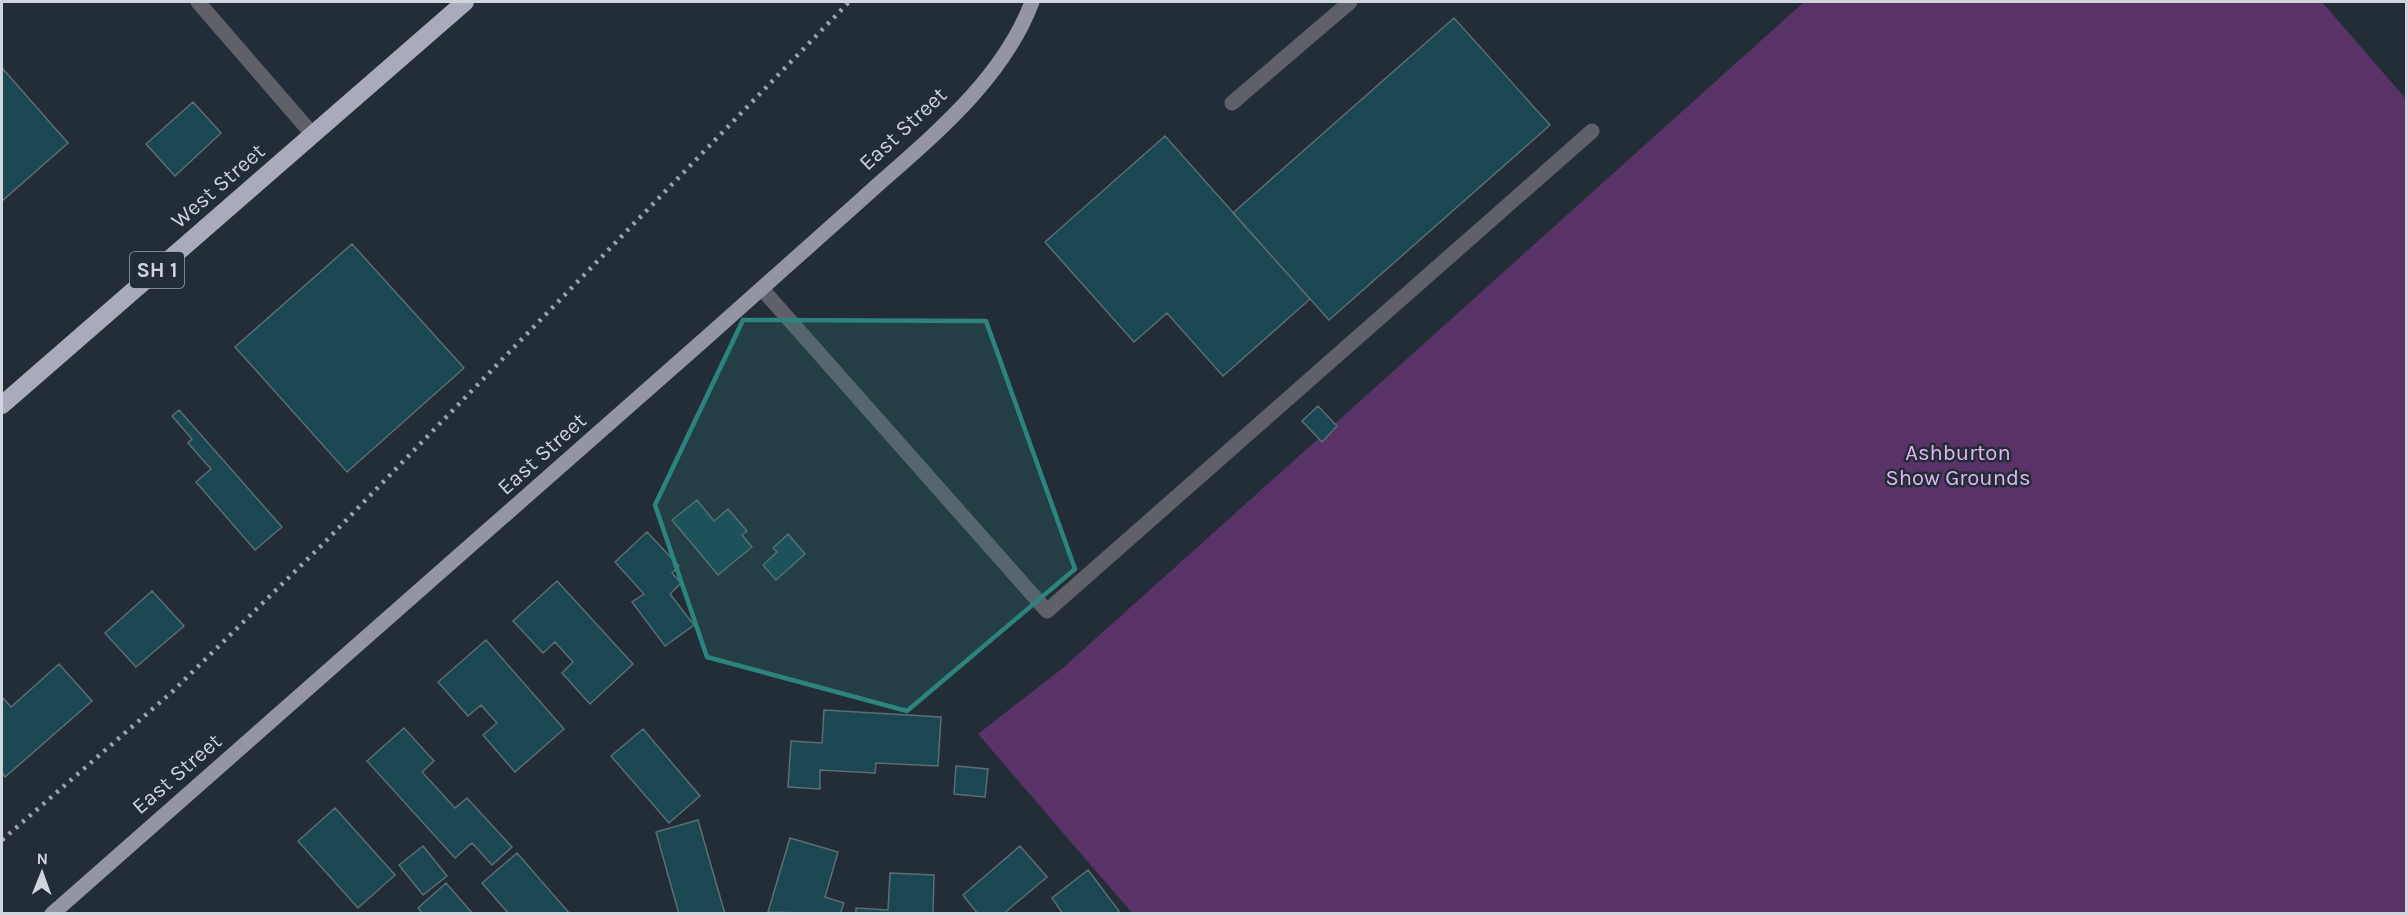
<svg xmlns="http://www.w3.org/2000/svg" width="2408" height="915" font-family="Karla,sans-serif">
<rect width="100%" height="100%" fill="#222d37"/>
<!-- green -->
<path fill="#593267" d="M1804,2H2322L2406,99V913H1132L978,734L1064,667Z"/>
<!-- building -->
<path fill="#1b4752" stroke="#5b6e73" stroke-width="1.5" d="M1454,18L1550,125L1329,320L1233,213Z
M2,68L68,143L2,201Z
M193,102L221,133L175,176L146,144Z
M1165,136L1310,299L1223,376L1167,313L1134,342L1045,242Z
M352,244L464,368L347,472L235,347Z
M1318,406L1337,426L1322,442L1302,421Z
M179,410L282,527L255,550L196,482L211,469L188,443L192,439L172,416Z
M697,500L714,521L728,509L747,531L742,535L752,547L718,575L672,520Z
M647,532L679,566L672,573L681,583L670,594L694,625L665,646L632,602L644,594L615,562Z
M788,534L805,554L776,580L763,565L777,552L773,548Z
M557,581L633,664L590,704L562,673L573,662L555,642L543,653L513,621Z
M152,591L184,626L136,667L105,633Z
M486,640L564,729L515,772L483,735L497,723L481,705L468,716L438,682Z
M59,664L92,701L5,777L2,773V697L11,707Z
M824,710L941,717L938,766L876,763L875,773L820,770V789L788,787L791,741L822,743Z
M404,728L434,761L422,772L455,808L467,798L512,847L492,865L472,843L455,858L367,761Z
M643,729L700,796L669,823L611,756Z
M956,766L988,769L985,797L954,794Z
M335,808L395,875L358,908L298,841Z
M698,820L725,914H679L656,832Z
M790,838L838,852L825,897L844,903L840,914L768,912Z
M423,846L447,876L423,895L399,865Z
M1020,846L1047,877L1003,914H978L963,895Z
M517,853L570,914H509L482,883Z
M1088,870L1119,911L1115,914H1063L1052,898Z
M890,873L934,875L933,914H856V908L888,910Z
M446,883L473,914H423L418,908Z"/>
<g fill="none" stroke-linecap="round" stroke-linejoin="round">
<!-- minor -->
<path stroke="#606168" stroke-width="15" d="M198,2L313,135
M1232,103L1350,2
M762,289L1047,611L1592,131"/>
<!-- major -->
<path stroke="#9495a3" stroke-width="15" d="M52,914C271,723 489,531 706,338C758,292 810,245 862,199C926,141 1001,84 1032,2"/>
<!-- highway -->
<path stroke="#a9aabb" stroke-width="18" d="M2,405L465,2"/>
<!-- rail -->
<path stroke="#9ba3ab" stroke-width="4.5" stroke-dasharray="3 6" stroke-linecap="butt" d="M2,840L172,692L325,542L849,2"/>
</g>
<!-- marked area -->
<path fill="#2c847e" fill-opacity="0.2" stroke="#2c847e" stroke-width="4.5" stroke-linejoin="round" d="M743,320L986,321L1075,569L907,711L707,657L655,505Z"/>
<g text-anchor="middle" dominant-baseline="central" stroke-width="5" stroke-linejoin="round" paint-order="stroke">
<!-- shield labels -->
<rect fill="#222d37" stroke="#9aa3aa" stroke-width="1.5" x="130" y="252" width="54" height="36" rx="4.5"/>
<g font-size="21" font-weight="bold" fill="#ced5dc">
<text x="157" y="270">SH 1</text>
</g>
<!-- street labels -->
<g font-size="22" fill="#ced5dc" stroke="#222d37">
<text transform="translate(903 129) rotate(-43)">East Street</text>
<text transform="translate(218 186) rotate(-41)">West Street</text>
<text transform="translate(542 454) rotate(-42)">East Street</text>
<text transform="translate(177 774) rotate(-41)">East Street</text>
</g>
<!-- park labels -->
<g font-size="22" fill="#e2b6f2" stroke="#222d37">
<text x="1958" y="453">Ashburton<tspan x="1958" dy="25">Show Grounds</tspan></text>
</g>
</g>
<!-- border -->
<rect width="2408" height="915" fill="none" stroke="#ced5dc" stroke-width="6"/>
<!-- north arrow -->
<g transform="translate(42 873) rotate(1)" stroke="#222d37" stroke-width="4.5" paint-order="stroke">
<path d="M0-4.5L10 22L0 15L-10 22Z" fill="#ced5dc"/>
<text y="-9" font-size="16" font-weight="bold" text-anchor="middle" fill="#ced5dc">N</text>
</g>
</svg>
